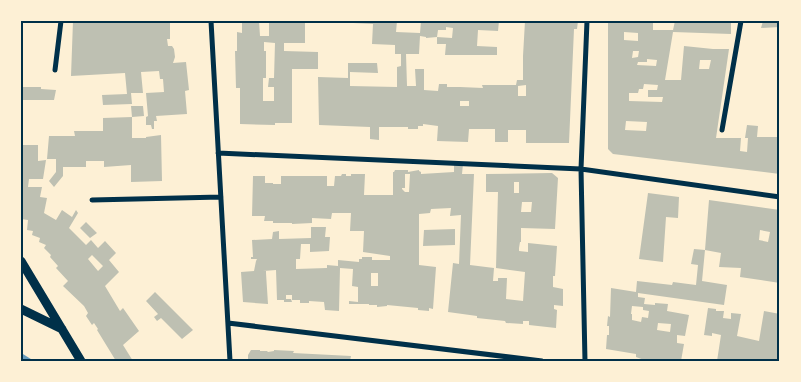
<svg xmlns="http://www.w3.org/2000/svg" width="801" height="382" font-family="'DejaVu Sans',sans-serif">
<rect width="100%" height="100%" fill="#fdf0d5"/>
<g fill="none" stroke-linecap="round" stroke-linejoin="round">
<!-- stream -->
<path stroke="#669bbc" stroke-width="5.5" d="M21,356L29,361"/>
</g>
<!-- building -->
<path fill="#bec0b2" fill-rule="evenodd" d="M73,21H170V39H167L168,46H172L174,49L175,57L173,63L186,62L189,90L185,91L187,114L156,116L157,121H154V129H152L151,125H146V117L148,116L146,93L164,92L163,79H160L159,71L141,72L143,93H131L132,104L103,105L102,95L127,94L125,73L71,76Z
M242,21H259L260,36H269V21L305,23V43H284V51L318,52V69H292V123H275V125L240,124V88H236L235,51H237V32L242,33ZM264,42L275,43L274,78H269L268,87H274V101H263V78H266V51H264Z
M353,21H397L396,32L420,33L421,21H499L498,31L478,30L477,46L497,47V55H445L446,44H437V37L452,38L453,28L446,27V30H438L437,37L426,38V37L420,36L419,54H406L407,86H416L415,69H424V90L438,91L439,84H447V87H460L483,88L482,85H516L517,80H523V56L525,21H578L577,29H574L569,143H526V130H508V142H495V129H469L468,142L437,141L438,126L423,124V126H418V129H408V127H379V140L370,139V127L319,125L318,77L348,78V63H377L378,73L350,72V86L397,87V67L401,66V54H395V45L372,44L373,24L353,23ZM526,85V96H518V86ZM460,101H469V106H460Z
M608,21H653V30H673L675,21H731V34L673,32L665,80H681L684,46L713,49H729L716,138H741L740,151L747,152L748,138H745L747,125L758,126L757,137H780V174L613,154L608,149ZM624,32L638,33V41L624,40ZM633,51H639L638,57L632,58ZM647,59L657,60L656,66L637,65L638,62H647ZM700,60H711L709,69H699ZM644,84L658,85L657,90H648V97H663L662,102L629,101V93H638L639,89H643ZM626,121L647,122L646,131L625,130Z
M763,21H780V27L761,28Z
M21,87H41V89L56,90L54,100H21Z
M131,106H143L144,116L132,117V138H146V137L161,135L162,181L131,182V165L104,167V161H86V167H63V176L54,187L49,181L56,172V159H47L49,136H75L74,131H103V118L132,117Z
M21,145H38V161L46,160L43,179H29L28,187H42L40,197L47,198L44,213L56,220L62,210L72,217L76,210L78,213L69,228L86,245L91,240L98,248L105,241L116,253L109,260L119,272L105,286L120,311L123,308L139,331L123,345L133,361H116L97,330L98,329L94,323L92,325L86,316L88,313L84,306L63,286L68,281L56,268L58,266L50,257L51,255L44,248L46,245L39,242L40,238L32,235L33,231L27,230L28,220L21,219ZM92,255L103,266L98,271L88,259Z
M454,164H463L462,174H474L470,265L494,268L493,281H498V278H507L506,299L523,301L525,272L496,268L498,192H486V174L552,173L558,178L555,229L521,228V242H520L519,248V251L528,252V243L557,246L555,276H553V287L563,289V306L554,305V309L557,310L556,328L529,325V321H523V324L506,323L505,321L477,318V316L448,312L453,263L459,264L461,215L450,216L451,208L431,209L430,213L419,214V265L436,267L433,309L429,308V311L418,310V308L387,305V306L377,307V305H369V304H349V301L358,302V287L352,286L353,269L340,268L339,311L325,310L324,302L309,301V303H300V300H292V295H286V299H291L292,302H284V300H277L276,270L263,271H266V273L268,304L243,302L241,272L254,271L256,261L257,259H251V257H253L252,240L272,239L273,232L279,231V239L311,238V227H326L325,237H330L329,251L310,252V244H301L300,259H296V269L327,268V265L338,266V260L359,262V259H362V257H372V260H390V256L363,252L364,231H350L351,213H332L331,219L312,218V223L292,224V223H273V221H264L265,216H252L253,176H265V183H273V184H281V176H327V186H334L335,176H341L342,174H346V176H351V174H365L364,195H393V172H394L395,170H408V172L419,170V171L421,172V174L454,172ZM405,174H410L409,192H405L402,189V188H405ZM514,182H519V193H514ZM522,202H532L531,212H521ZM371,273H378V286H371Z
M648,193L679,197L678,218L666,217L663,262L639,259Z
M709,200L780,210V283L740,277L741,268L719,267L721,253L705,250ZM760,230L770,232L768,242L759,240Z
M86,222L97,233L90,238L80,228Z
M455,229V245L423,246L424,230Z
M694,249L705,250L702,281L727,285L724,305L638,293V297L645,298L644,304L655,305V303L668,304L667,311L689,315L685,336L677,335V343L684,344L681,361H647L636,357V354L606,349L607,335H609V326H607L608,316L610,317L611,288L636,292L637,281L672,285L673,282L696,285L698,265L691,264ZM632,306L643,307V310L649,311L648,318L642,317L641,322L632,320V314H631ZM658,323L671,324L670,332L657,330Z
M155,292L193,330L182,339L161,318L157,321L154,317L158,314L146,301Z
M708,308L716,309V311H724L723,318L731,319V313L741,314L737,336L759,341L764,311L780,314V361H717L721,335L712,333V336L704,335Z
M251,350H260V351H267L268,352L274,351V350L294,351L293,353L351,356L350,361H248V355Z"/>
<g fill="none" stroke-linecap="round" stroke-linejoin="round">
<!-- minor -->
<path stroke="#003049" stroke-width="5" d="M211,21L230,361
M55,70L61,21
M722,130L741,21
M218,153L581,169L780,197
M92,200L221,197
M228,323L542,361
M585,361L581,169L587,21"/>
<!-- tertiary -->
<path stroke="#003049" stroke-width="9" d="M21,261L81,361
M21,309L62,329"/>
</g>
<!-- border -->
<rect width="801" height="382" fill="none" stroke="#fdf0d5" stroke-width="45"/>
<rect x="22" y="22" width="756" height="338" fill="none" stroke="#003049" stroke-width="2"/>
</svg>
